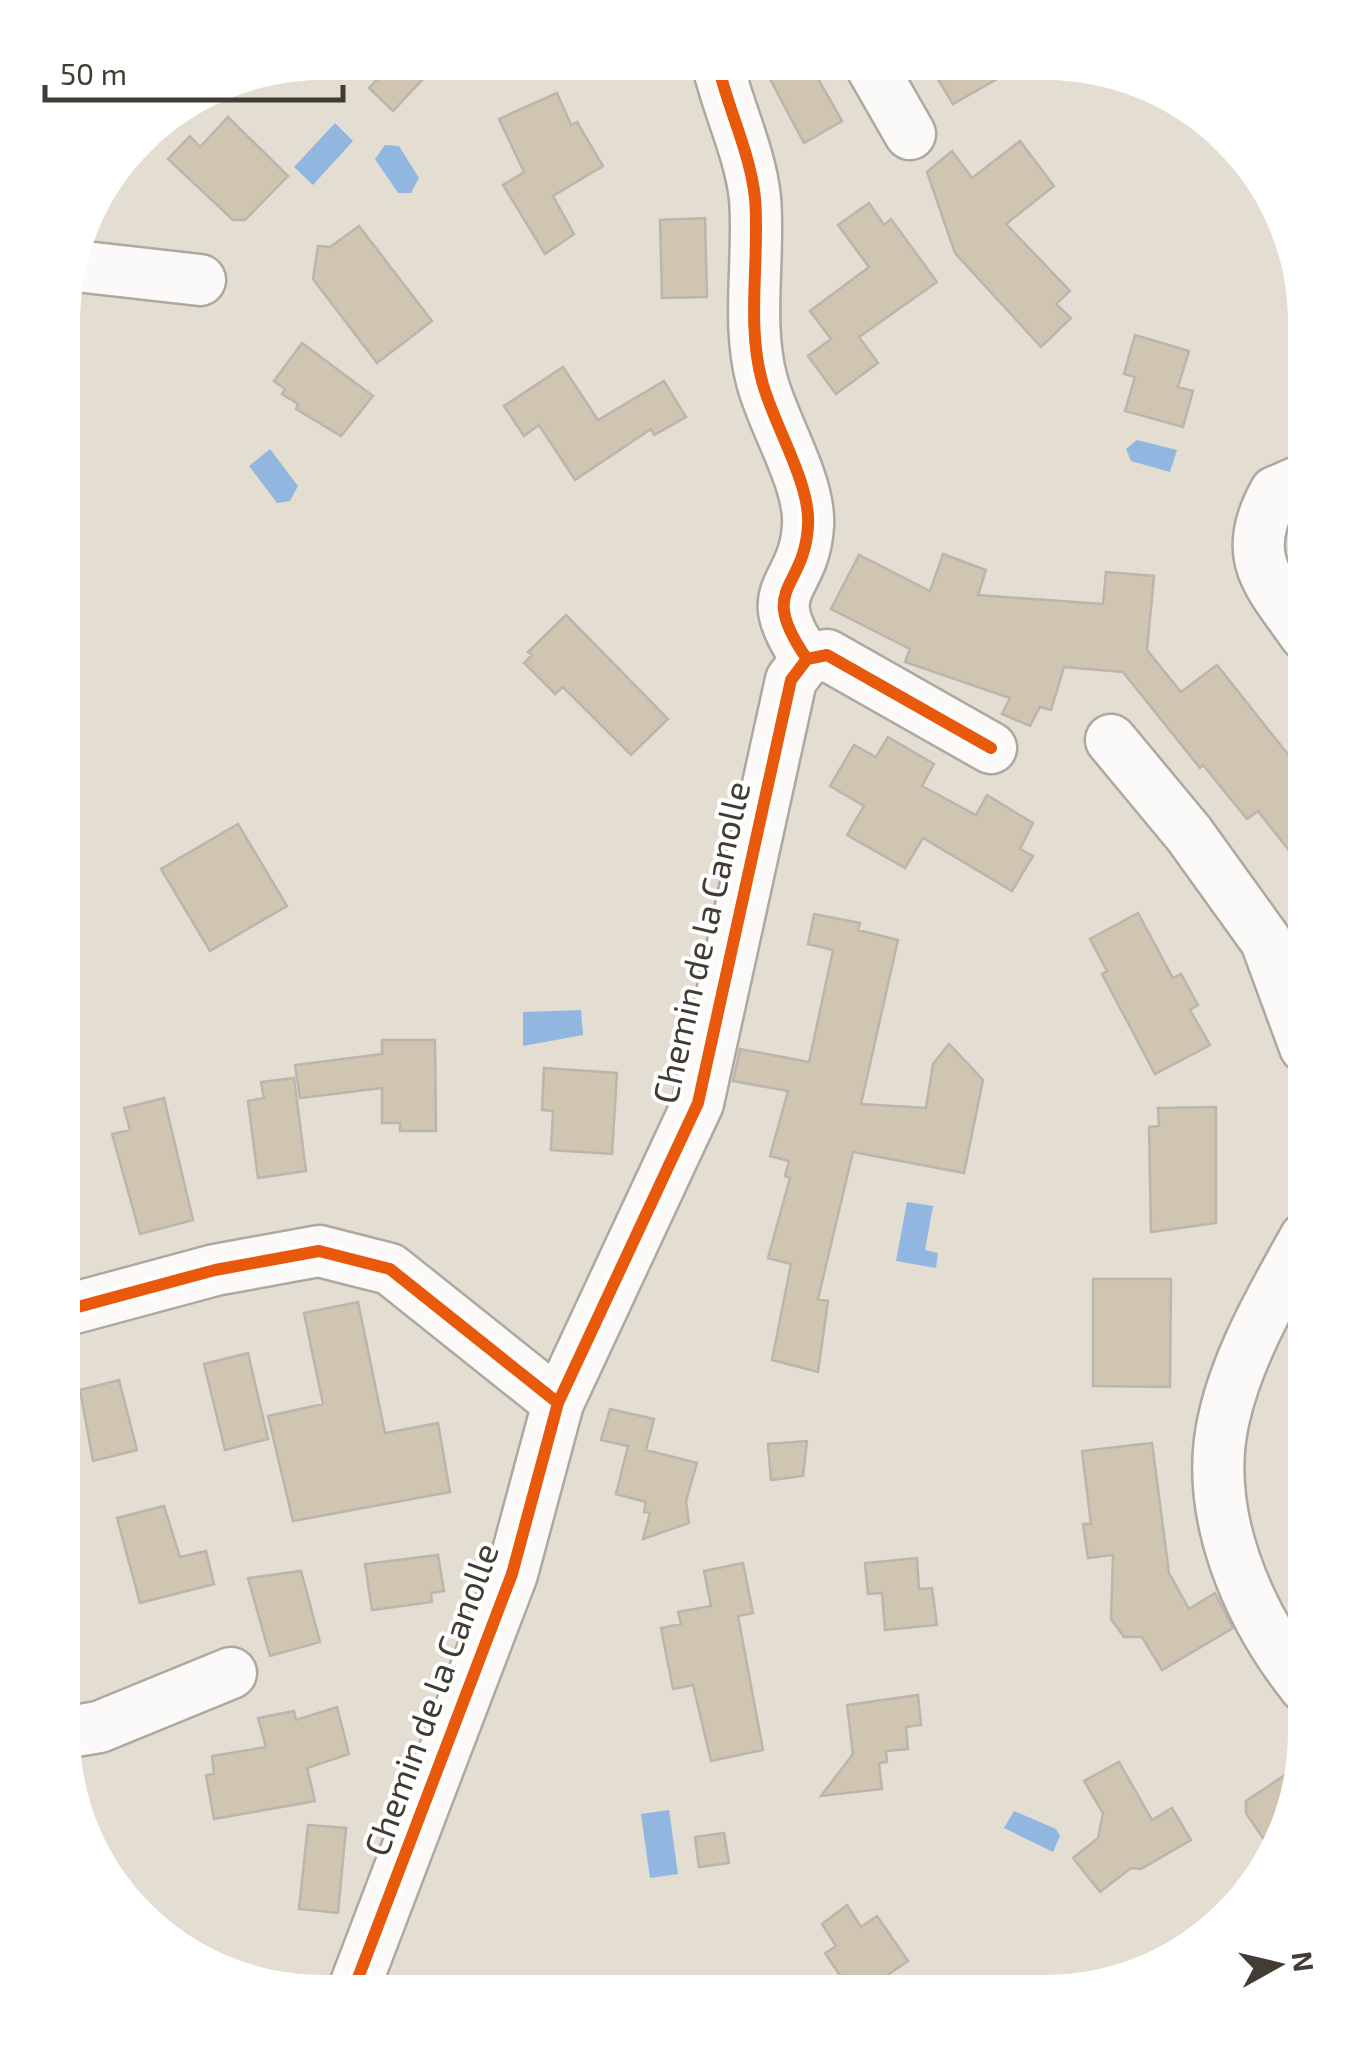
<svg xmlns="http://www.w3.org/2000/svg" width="1368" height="2055" font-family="'Exo 2',sans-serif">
<rect width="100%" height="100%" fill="#e3ddd2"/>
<!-- water -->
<path fill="#91b7e1" d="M335,123L353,141L313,185L294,167Z
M385,145L399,146L419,178L411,193H398L375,159Z
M1137,440L1177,450L1170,472L1131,461L1126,449Z
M270,449L298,486L290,501L277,503L249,466Z
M581,1010L583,1035L523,1046V1012Z
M907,1202L933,1206L925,1250L938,1253L936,1268L896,1261Z
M669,1810L678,1874L650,1878L641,1814Z
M1014,1811L1056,1829L1060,1836L1053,1852L1004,1828Z"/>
<!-- building -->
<path fill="#d0c5b0" stroke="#bab5ad" stroke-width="2.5" d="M393,63H438L393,111L369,88Z
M794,65L811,66L842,121L804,143L770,79Z
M930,66L960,67H1018L953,104Z
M557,93L571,125L577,122L603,166L553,196L574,234L545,254L503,185L524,172L499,119Z
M228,117L288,176L245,220H233L168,159L190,136L200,147Z
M1020,141L1054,186L1006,224L1070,291L1056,304L1071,318L1041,347L955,253L927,172L952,151L972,178Z
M869,203L884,225L891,219L937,282L859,337L878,363L836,394L808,356L831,339L810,311L869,267L838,225Z
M705,218L707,297L662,298L660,220Z
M359,226L432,321L377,363L313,279L318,246L330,247Z
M1135,335L1189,351L1178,387L1193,391L1183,427L1125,411L1135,377L1124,374Z
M302,343L373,396L341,436L296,409L298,404L282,394L285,389L274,381Z
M563,367L598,420L664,381L686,417L654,435L651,429L575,480L539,425L524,436L504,406Z
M943,554L986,570L978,595L1103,604L1106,572L1154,576L1147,650L1181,692L1217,665L1305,776V871L1258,811L1247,819L1203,765L1200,768L1123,672L1064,667L1051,710L1040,707L1030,726L1002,714L1010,698L905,662L910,649L831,609L859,555L930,591Z
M566,615L668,719L631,755L563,687L555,694L524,663L532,655L528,652Z
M888,737L934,764L922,786L976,815L987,795L1033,823L1020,849L1033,856L1012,891L923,838L905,868L847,835L864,806L830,786L854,745L876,757Z
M238,824L287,906L210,951L161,869Z
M1138,913L1173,978L1181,974L1198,1005L1190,1010L1210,1045L1155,1074L1102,974L1107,971L1090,939Z
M814,914L860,923L858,930L898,940L861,1104L926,1108L933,1064L949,1044L983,1080L964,1173L853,1152L818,1299L828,1301L818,1372L772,1360L791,1264L768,1258L790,1178L785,1176L789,1161L770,1156L788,1091L733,1081L740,1049L809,1062L833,950L808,944Z
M382,1040H435L436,1131H400V1123H382V1088L300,1098L295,1065L382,1054Z
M544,1068L617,1073L612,1154L551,1150L553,1111L542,1110Z
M294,1078L306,1171L258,1178L248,1101L264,1098L261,1082Z
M164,1098L193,1220L140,1234L112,1134L130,1130L124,1108Z
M1216,1107V1223L1151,1232L1149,1127L1159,1126L1158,1108Z
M1093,1279H1171L1170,1387L1093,1386Z
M358,1302L385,1433L438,1423L450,1492L293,1521L268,1416L323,1404L304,1313Z
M248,1353L268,1439L225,1450L204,1364Z
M119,1380L137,1450L93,1461L80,1390Z
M610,1409L654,1419L646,1450L697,1463L686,1501L689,1523L643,1539L650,1513L644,1512L646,1502L616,1494L628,1446L601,1440Z
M807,1441L803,1476L771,1480L768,1444Z
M1152,1443L1169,1573L1189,1609L1215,1593L1233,1628L1162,1670L1142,1637H1124L1111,1619L1113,1555L1088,1558L1083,1524H1091L1082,1451Z
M164,1506L180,1557L206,1551L214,1584L140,1603L117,1518Z
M438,1555L444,1591L431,1593L432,1602L372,1610L365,1564Z
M917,1558L919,1589L932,1588L937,1625L885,1630L882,1593L868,1594L865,1563Z
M743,1563L753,1613L738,1616L763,1750L711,1761L693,1685L673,1689L661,1628L681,1624L678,1612L711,1606L704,1571Z
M301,1571L320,1642L270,1656L248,1578Z
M918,1695L921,1725L906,1727L908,1749L886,1751L887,1762L879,1763L882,1789L821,1796L853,1754L847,1705Z
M337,1707L349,1754L307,1768L315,1801L214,1819L206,1775L214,1774L212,1756L266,1747L258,1718L294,1711L296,1720Z
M1119,1762L1152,1820L1172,1808L1191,1840L1141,1869L1131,1868L1100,1892L1073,1858L1098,1838L1103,1813L1084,1781Z
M1300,1765L1280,1816L1269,1847L1246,1813V1801Z
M308,1825L346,1828L338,1913L299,1909Z
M724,1833L729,1863L699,1867L695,1837Z
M847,1905L861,1927L877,1916L908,1961L889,1974L901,1992H851L825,1953L836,1946L822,1924Z"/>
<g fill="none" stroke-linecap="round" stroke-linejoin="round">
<!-- minor casing -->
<g stroke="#ada8a0" stroke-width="55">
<path id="minor" d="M718,65C728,109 750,152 755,198C760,257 746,323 762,381C773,424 811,483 808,526C804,592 756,586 807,659
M871,66L910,134
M76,266L200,280
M1305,635C1268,582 1239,557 1275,492L1305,479
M1111,740L1189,834L1266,941L1305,1047
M63,1311L215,1270L319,1251L390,1269L558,1403
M1305,1687C1248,1616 1202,1512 1224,1418C1238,1355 1274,1294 1305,1238
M63,1733L99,1727L231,1673
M353,1991L512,1574L558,1403L698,1103L791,680L807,659L827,655L991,748"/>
</g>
<!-- minor -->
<use href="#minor" stroke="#fbfaf8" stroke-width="50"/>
<!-- cycleway casing -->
<g stroke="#fff" stroke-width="19">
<path id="cycleway" d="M718,65C728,109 750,152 755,198C760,257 746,323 762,381C773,424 811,483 808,526C804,592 756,586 807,659
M63,1311L215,1270L319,1251L390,1269L558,1403
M353,1991L512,1574L558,1403L698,1103L791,680L807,659L827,655L991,748"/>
</g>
<!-- cycleway -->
<use href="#cycleway" stroke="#e8590c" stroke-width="12"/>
</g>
<g text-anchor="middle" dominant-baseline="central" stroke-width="8" stroke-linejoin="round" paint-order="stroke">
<!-- street labels -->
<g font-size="35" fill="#413c34" stroke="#fff">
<text transform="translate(700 942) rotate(-77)">Chemin de la Canolle</text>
<text transform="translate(430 1699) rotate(-70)">Chemin de la Canolle</text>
</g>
</g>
<!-- crop -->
<path d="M0 0H1368V2055H0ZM322 80H1046A242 242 0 0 1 1288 322V1733A242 242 0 0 1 1046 1975H322A242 242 0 0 1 80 1733V322A242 242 0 0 1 322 80Z" fill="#fff" fill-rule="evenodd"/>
<!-- north arrow -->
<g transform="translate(1278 1965) rotate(82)" stroke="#ffffff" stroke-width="8" paint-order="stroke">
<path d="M0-8L18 38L0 25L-18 38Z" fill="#413c34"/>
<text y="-15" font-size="28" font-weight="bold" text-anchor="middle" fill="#413c34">N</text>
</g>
<!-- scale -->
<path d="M45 85v15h298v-15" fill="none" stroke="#413c34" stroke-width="5"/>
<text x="60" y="85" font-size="30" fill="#413c34" stroke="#ffffff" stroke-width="8" paint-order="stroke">50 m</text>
</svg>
